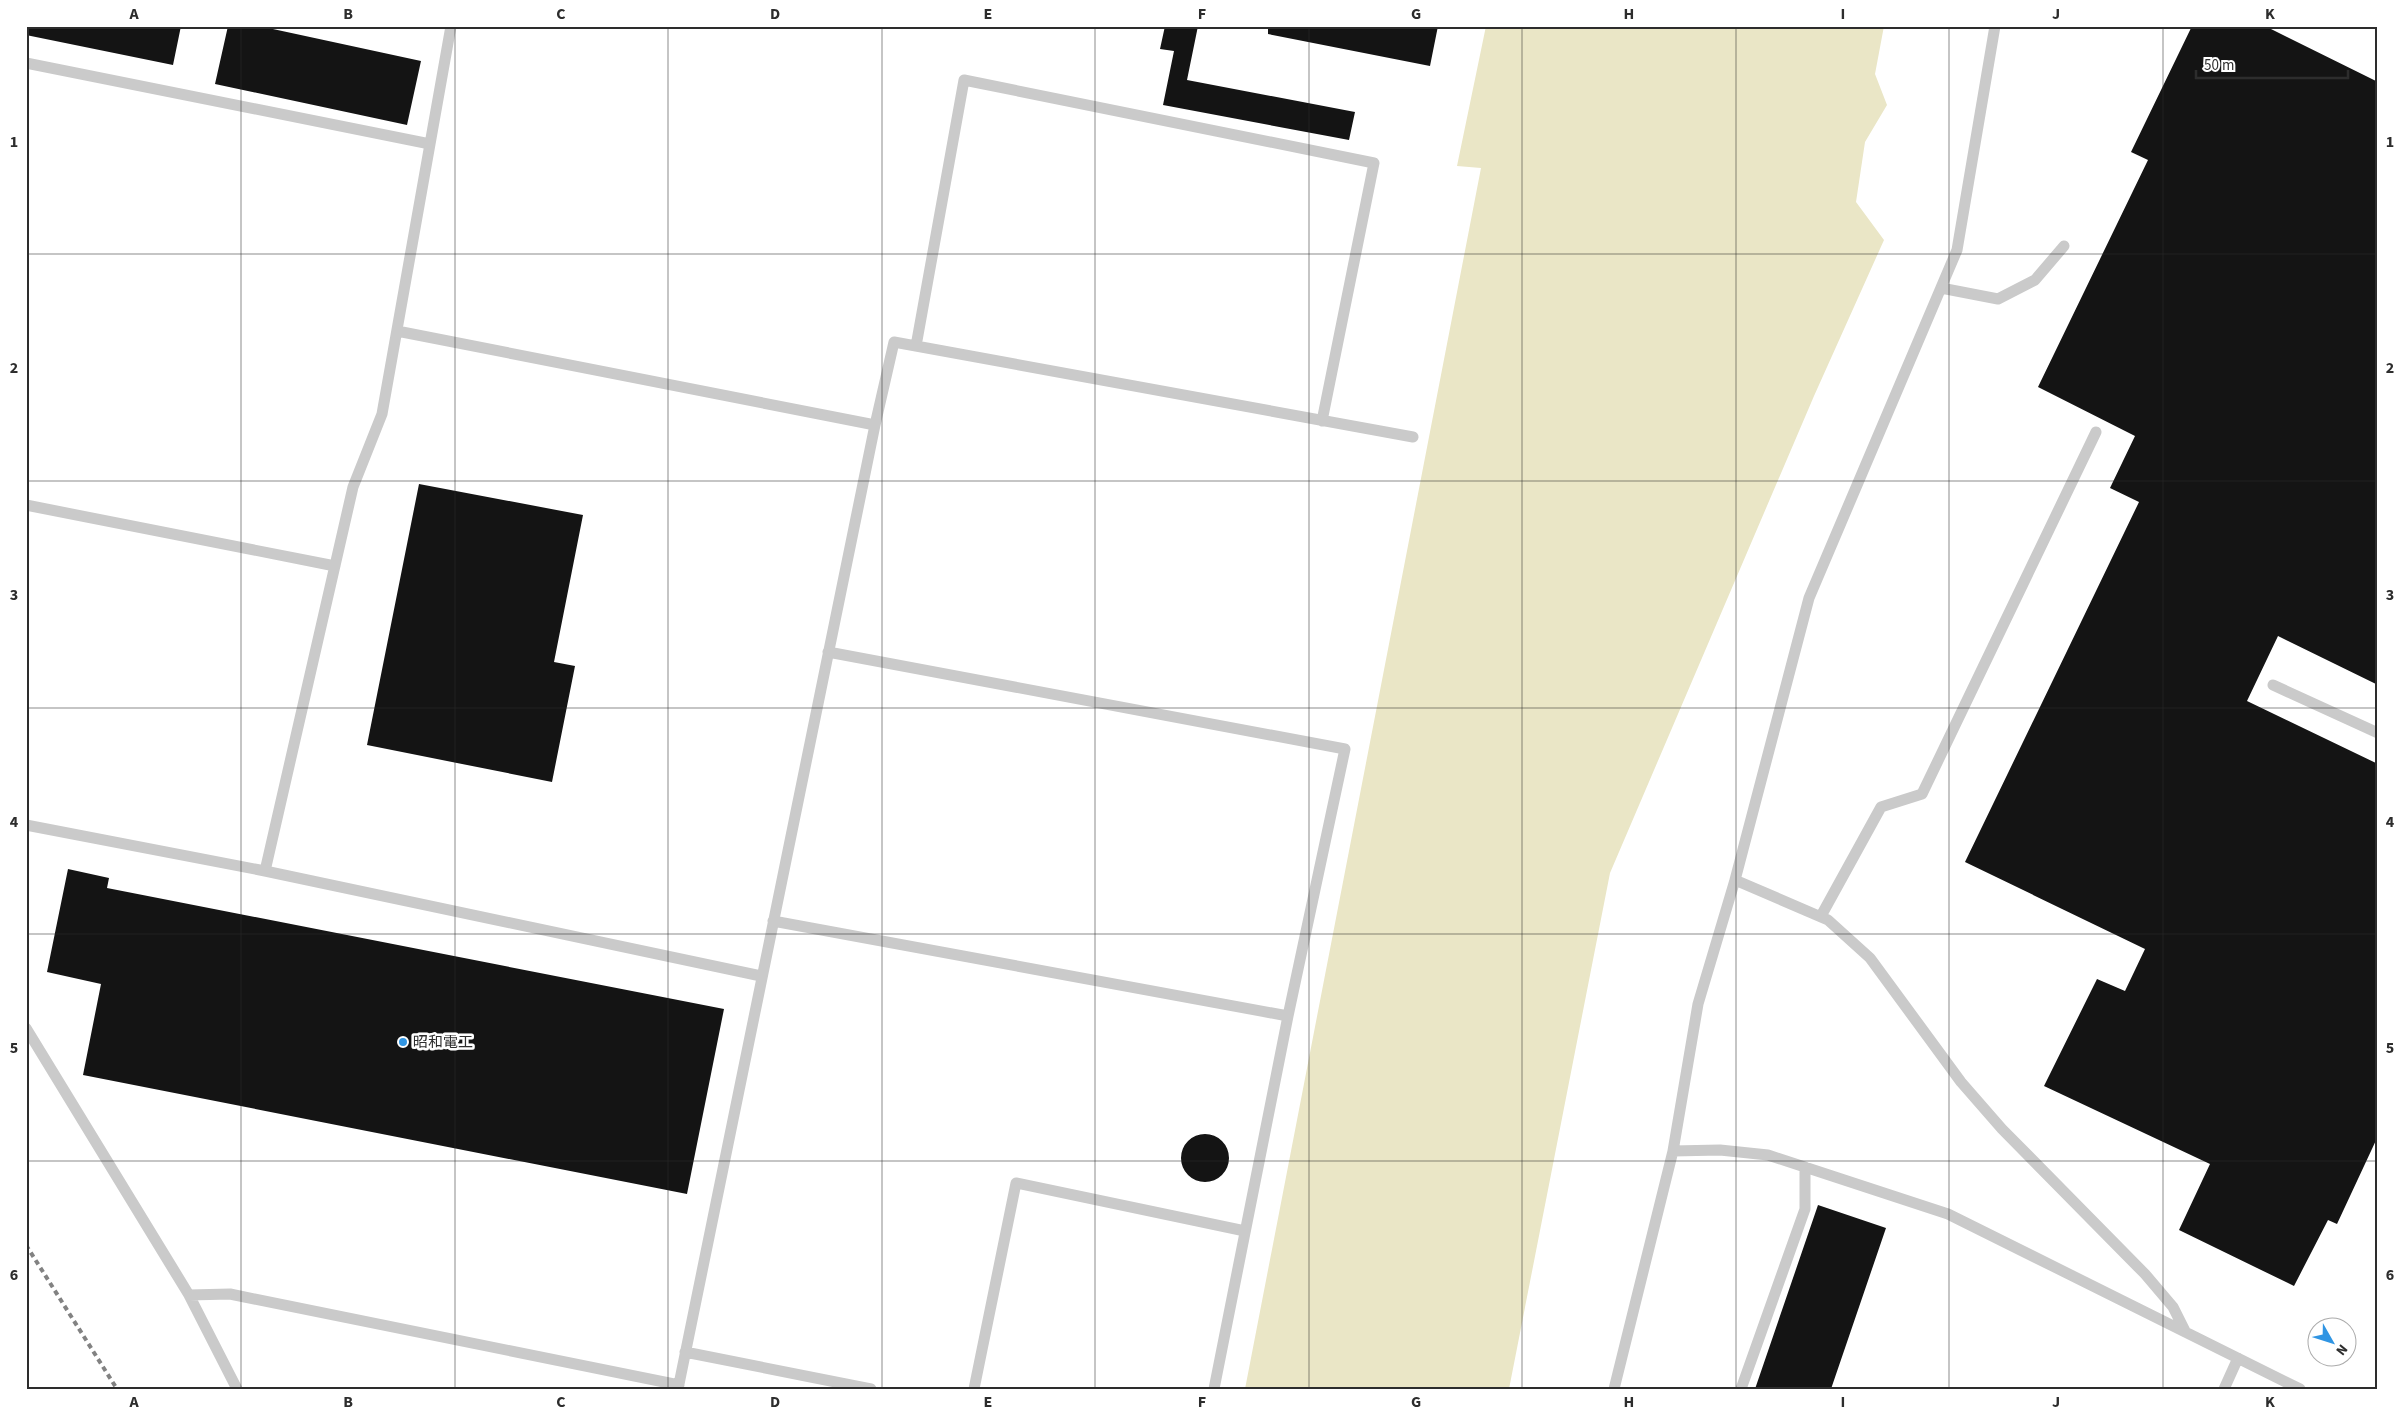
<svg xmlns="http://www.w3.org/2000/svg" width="2404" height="1415" font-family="'Source Sans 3','Noto Sans JP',sans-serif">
<rect width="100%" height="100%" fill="#fff"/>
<!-- water -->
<path fill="#eae6c6" d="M1486,26H1884L1875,74L1887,105L1865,142L1856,202L1884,240L1814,396L1610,873L1509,1389H1245L1481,168L1457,166Z"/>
<!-- building -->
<path fill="#141414" d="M26,26H181L173,65L26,35Z
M228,26H259L421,61L407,125L215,84Z
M1165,26H1198L1187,80L1355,112L1349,140L1163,105L1174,51L1160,49Z
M1268,26H1438L1430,66L1268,34Z
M2192,26H2265L2378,82V685L2278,636L2247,701L2378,764V1136L2337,1224L2328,1220L2294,1286L2179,1230L2210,1164L2044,1086L2097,979L2125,991L2145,949L1965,862L2139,502L2110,488L2135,436L2038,387L2148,160L2131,152Z
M419,484L583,515L554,662L575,666L552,782L367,745Z
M68,869L109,878L107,888L724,1009L687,1194L83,1075L101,984L47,972Z
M1181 1158a24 24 0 1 1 48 0a24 24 0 1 1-48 0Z
M1818,1205L1886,1228L1831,1389H1755Z"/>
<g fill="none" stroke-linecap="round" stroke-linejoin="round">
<!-- service -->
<path stroke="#cacaca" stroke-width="11" d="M26,63L430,144
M1941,288L1998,299L2035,280L2064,246
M397,331L875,425
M916,346L964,80L1374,163L1322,421
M26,505L335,566
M828,652L1345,749L1288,1016L1214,1389
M2273,685L2378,733
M26,825L265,871L761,976
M265,871L353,487L382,414L451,26
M1735,880L1828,920L1870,958L1961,1082L2002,1129L2145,1274L2173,1307L2185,1331
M1821,916L1881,807L1922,794L2096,432
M773,921L1288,1016
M26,1028L189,1295L237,1389
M1673,1151L1698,1004L1735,880L1809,598L1957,250L1995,26
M189,1295L230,1294L679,1385
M685,1352L871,1389
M678,1389L875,425L894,342L1413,437
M974,1389L1016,1183L1245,1231
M1614,1389L1673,1151L1720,1150L1768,1155L1948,1214L2300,1389
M1741,1389L1805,1209V1167
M2224,1389L2238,1358"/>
<!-- rail -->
<path stroke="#828282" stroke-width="4" stroke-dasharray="5 4" stroke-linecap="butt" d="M26,1245L117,1389"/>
</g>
<!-- grid -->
<path fill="none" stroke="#2d2d2d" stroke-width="1" stroke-opacity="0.55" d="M241,26V1389M455,26V1389M668,26V1389M882,26V1389M1095,26V1389M1309,26V1389M1522,26V1389M1736,26V1389M1949,26V1389M2163,26V1389M26,254H2378M26,481H2378M26,708H2378M26,934H2378M26,1161H2378"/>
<!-- markers -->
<circle fill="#3095e3" stroke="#fff" stroke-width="2" cx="403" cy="1042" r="5"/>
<g text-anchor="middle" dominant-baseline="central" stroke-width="5" stroke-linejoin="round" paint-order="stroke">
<!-- poi labels -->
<g font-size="15" fill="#2d2d2d" stroke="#fff" text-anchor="start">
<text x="413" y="1042">昭和電工</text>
</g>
</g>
<!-- border -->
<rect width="2404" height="1415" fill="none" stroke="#ffffff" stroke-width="55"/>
<!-- north arrow -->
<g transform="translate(2332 1342) rotate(129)"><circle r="24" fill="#ffffff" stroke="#ababab"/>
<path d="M0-4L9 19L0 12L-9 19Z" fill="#3095e3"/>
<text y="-8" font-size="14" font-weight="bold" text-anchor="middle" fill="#2d2d2d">N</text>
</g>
<!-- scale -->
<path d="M2196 70v8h152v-8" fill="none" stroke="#2d2d2d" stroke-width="2.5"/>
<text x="2204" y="70" font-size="15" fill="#2d2d2d" stroke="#ffffff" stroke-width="4" paint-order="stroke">50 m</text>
<rect x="28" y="28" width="2348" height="1360" fill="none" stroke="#2d2d2d" stroke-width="2"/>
<g font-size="16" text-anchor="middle" font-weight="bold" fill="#2d2d2d">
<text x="134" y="19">A</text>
<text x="348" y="19">B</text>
<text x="561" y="19">C</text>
<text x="775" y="19">D</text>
<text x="988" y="19">E</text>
<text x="1202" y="19">F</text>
<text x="1416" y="19">G</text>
<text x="1629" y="19">H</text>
<text x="1843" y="19">I</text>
<text x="2056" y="19">J</text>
<text x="2270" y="19">K</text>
<text x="14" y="147">1</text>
<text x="2390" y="147">1</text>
<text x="14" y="373">2</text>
<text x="2390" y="373">2</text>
<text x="14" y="600">3</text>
<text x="2390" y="600">3</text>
<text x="14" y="827">4</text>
<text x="2390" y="827">4</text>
<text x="14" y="1053">5</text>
<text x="2390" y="1053">5</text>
<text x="14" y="1280">6</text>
<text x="2390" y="1280">6</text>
<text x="134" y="1407">A</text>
<text x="348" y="1407">B</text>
<text x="561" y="1407">C</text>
<text x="775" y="1407">D</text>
<text x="988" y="1407">E</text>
<text x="1202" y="1407">F</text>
<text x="1416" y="1407">G</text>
<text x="1629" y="1407">H</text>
<text x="1843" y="1407">I</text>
<text x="2056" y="1407">J</text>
<text x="2270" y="1407">K</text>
</g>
</svg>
